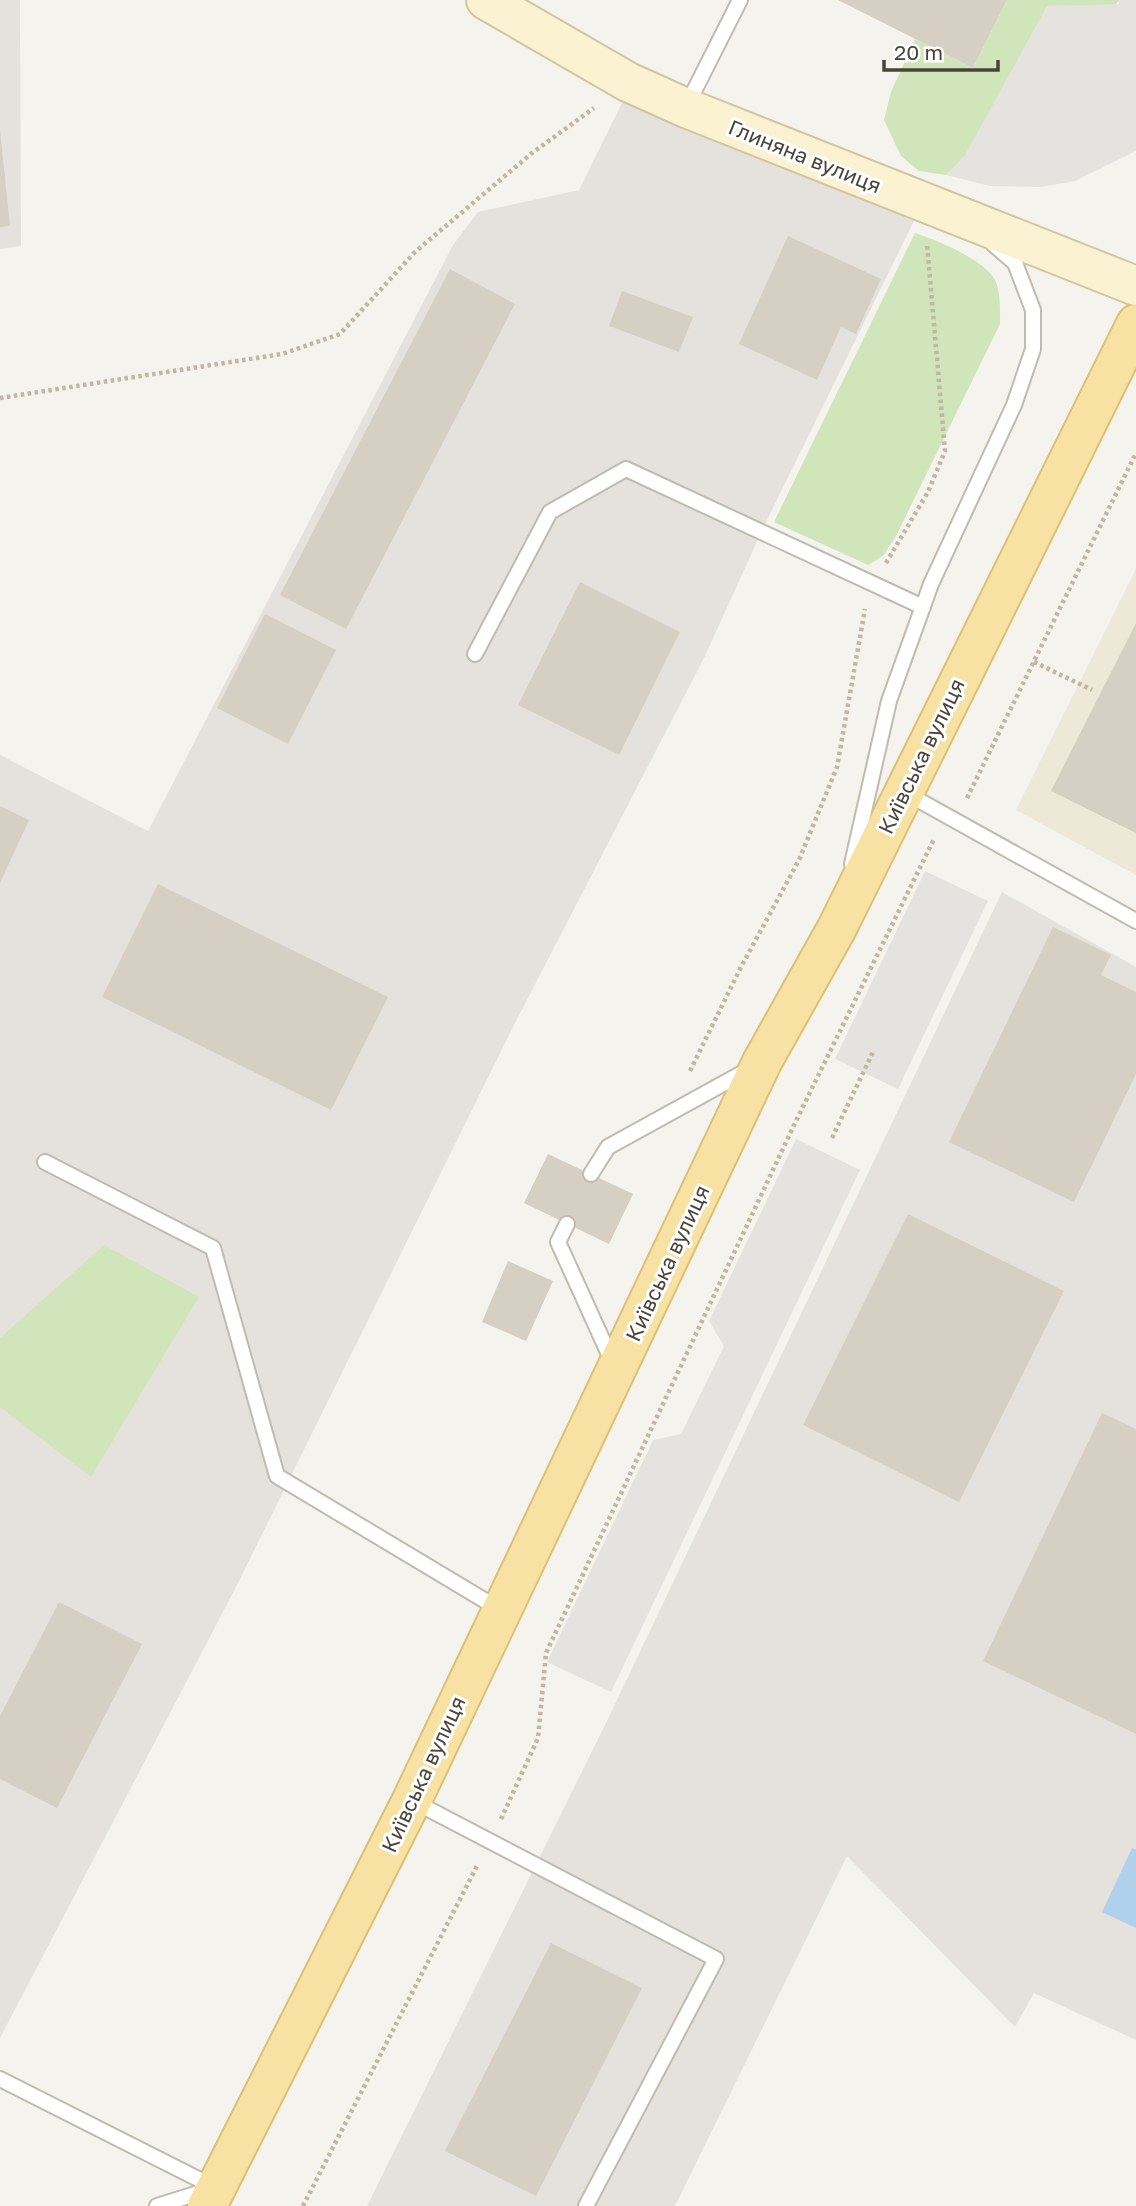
<svg xmlns="http://www.w3.org/2000/svg" width="1136" height="2206" font-family="'Golos Text',sans-serif">
<rect width="100%" height="100%" fill="#f5f3ed"/>
<!-- industrial -->
<path fill="#e5e2de" d="M0,0H20L21,246L0,249Z
M624,99L914,221L767,520L704,658L515,1023L236,1587L0,2038V755L148,831L453,245L478,212L579,190Z
M1002,892L1136,967V2040L1034,1993L1015,2027L847,1856L675,2206H367L606,1723Z"/>
<!-- education -->
<path fill="#ede8d8" d="M1136,569V875L1016,810Z"/>
<!-- green -->
<path fill="#d0e5b9" d="M1007,0H1120L946,175L919,171L901,156L884,120L891,92L915,39L973,68Z
M915,233C936,240 984,259 995,280C1001,293 1000,310 1000,324L896,536L883,556L868,565L774,522Z
M104,1245L199,1297L91,1477L0,1407V1338Z"/>
<!-- parking -->
<path fill="#e4e3e0" d="M1120,0H1136V151L1075,181L1041,187L990,186L946,175L965,155L1047,6L1118,4Z
M925,871L988,901L898,1089L835,1059Z
M796,1139L860,1170L611,1692L547,1662L653,1440L681,1434L724,1346L709,1321Z"/>
<!-- water -->
<path fill="#afd1ec" d="M1132,1848L1136,1850V1928L1102,1912Z"/>
<!-- building -->
<path fill="#d6cfc3" d="M838,0H1007L973,68Z
M0,130L10,226L0,227Z
M788,236L881,279L856,334L841,327L817,380L739,344Z
M450,269L515,304L346,629L280,595Z
M622,291L693,317L679,352L609,326Z
M580,582L680,632L619,755L518,705Z
M265,614L336,650L288,744L217,708Z
M1136,623V833L1051,791Z
M0,806L29,820L0,883Z
M158,884L388,997L331,1110L102,997Z
M1053,927L1111,955L1101,975L1136,992V1074L1074,1202L949,1142Z
M548,1154L633,1194L609,1244L524,1203Z
M908,1214L1064,1291L959,1502L803,1425Z
M508,1261L553,1281L526,1341L482,1322Z
M1102,1413L1136,1429V1734L983,1661Z
M59,1602L142,1644L57,1808L0,1779V1716Z
M551,1943L642,1988L536,2196L445,2151Z"/>
<g fill="none" stroke-linecap="round" stroke-linejoin="round">
<!-- lane casing -->
<g stroke="#c0bbb0" stroke-width="18">
<path id="lane" d="M686,107L740,0
M475,654L550,512L626,469L923,607
M904,792L1136,921
M852,864L889,701L931,584L1014,405L1033,349V310L1015,263L993,244
M45,1162L213,1248L277,1476L499,1609
M591,1174L608,1147L748,1070
M567,1224L558,1242L613,1363
M413,1801L716,1959L586,2206
M0,2079L214,2187
M157,2206L208,2190"/>
</g>
<!-- secondary casing -->
<g stroke="#d1c6a0" stroke-width="42">
<path id="secondary" d="M486,0L628,82L686,108L1136,286"/>
</g>
<!-- primary casing -->
<g stroke="#dcc074" stroke-width="42">
<path id="primary" d="M207,2206L412,1800L762,1062L837,928L1136,324"/>
</g>
<!-- path -->
<path stroke="#c1b7a2" stroke-width="4.5" stroke-dasharray="3.5 3.5" stroke-linecap="butt" d="M0,398L282,354L340,334L415,252L532,153L594,108
M886,563L928,492L945,451L927,244
M1034,662L1092,690
M967,798L1136,453
M690,1071L741,967L799,860L837,767L865,609
M832,1138L873,1052
M501,1819L538,1738L546,1653L796,1121L934,839
M303,2206L478,1864"/>
<!-- lane -->
<use href="#lane" stroke="#fff" stroke-width="14"/>
<!-- secondary -->
<use href="#secondary" stroke="#fbf2d1" stroke-width="38"/>
<!-- primary -->
<use href="#primary" stroke="#f7e2a4" stroke-width="38"/>
</g>
<g text-anchor="middle" dominant-baseline="central" stroke-width="6" stroke-linejoin="round" paint-order="stroke">
<!-- street labels -->
<g font-size="21" fill="#49443a" stroke="#fff">
<text transform="translate(805 156) rotate(22)">Глиняна вулиця</text>
<text transform="translate(921 756) rotate(-64)">Київська вулиця</text>
<text transform="translate(667 1263) rotate(-65)">Київська вулиця</text>
<text transform="translate(423 1774) rotate(-65)">Київська вулиця</text>
</g>
</g>
<!-- scale -->
<path d="M884 60v10h114v-10" fill="none" stroke="#49443a" stroke-width="3.5"/>
<text x="894" y="60" font-size="21" fill="#49443a" stroke="#ffffff" stroke-width="5" paint-order="stroke">20 m</text>
</svg>
